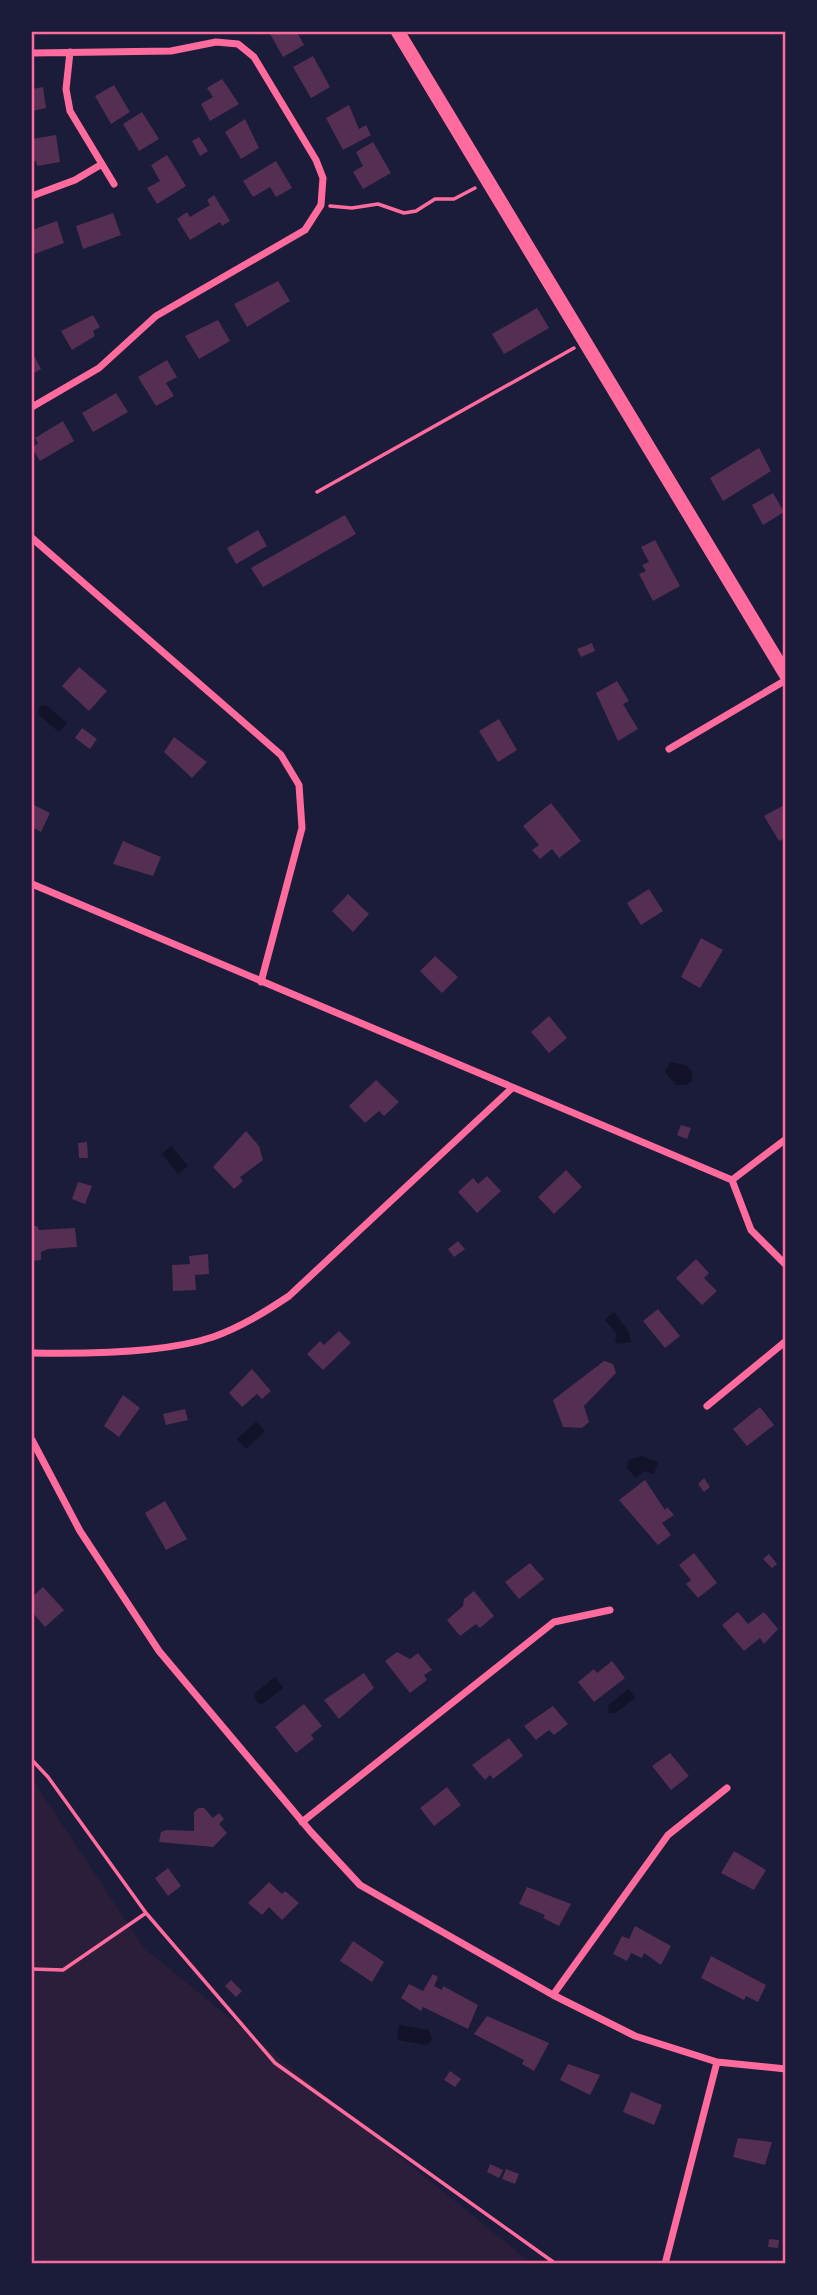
<svg xmlns="http://www.w3.org/2000/svg" width="817" height="2295" font-family="'Times New Roman',serif">
<rect width="100%" height="100%" fill="#1b1b3a"/>
<!-- green -->
<path fill="#2a1e3b" d="M32,1779L144,1948L531,2263H32Z"/>
<!-- water -->
<path fill="#12122b" d="M46,705L67,723L59,732L38,714L39,707Z
M670,1062L685,1065L692,1071V1081L687,1085H676L665,1072Z
M171,1146L188,1166L178,1174L162,1154Z
M614,1312L629,1332L631,1342L618,1344L615,1341L617,1334L605,1320Z
M256,1422L265,1431L246,1449L237,1439Z
M642,1456L658,1462L654,1474L644,1471L636,1478L627,1468L628,1460Z
M275,1677L283,1688L262,1704L257,1703L254,1694Z
M629,1689L635,1698L615,1713H609L608,1705Z
M399,2025L429,2030L432,2040L427,2045L397,2040Z"/>
<!-- building -->
<path fill="#542f53" d="M269,32H297L304,45L283,57Z
M313,56L330,87L311,98L293,67Z
M222,79L239,104L210,121L201,104L213,97L207,88Z
M114,85L130,112L111,124L95,96Z
M43,87L46,108L32,111V89Z
M349,105L359,129L366,125L371,135L343,150L326,118Z
M142,112L159,139L139,151L123,124Z
M245,119L259,148L241,159L225,132Z
M56,135L60,162L37,166L36,161L32,162V139Z
M199,137L208,151L200,156L192,141Z
M373,142L391,173L363,189L353,172L363,166L356,152Z
M167,155L186,186L157,204L147,188L160,181L151,165Z
M276,161L292,188L276,197L270,187L253,197L243,181Z
M214,195L230,221L222,226L220,222L190,240L177,219L187,212L190,217L210,205L207,200Z
M113,213L121,235L83,249L76,226Z
M57,221L64,243L32,255V230Z
M278,281L290,301L247,327L234,304Z
M537,308L549,328L504,354L492,334Z
M93,315L100,327L93,331L95,336L72,350L61,331Z
M218,320L230,341L199,359L185,336Z
M32,352L41,369L32,374Z
M167,360L177,377L166,383L174,396L156,406L138,377Z
M116,393L128,412L93,432L82,413Z
M63,421L74,441L40,461L32,448L38,443L35,438Z
M759,448L771,471L723,501L710,478Z
M773,493L784,512L763,525L752,505Z
M345,515L356,534L263,587L251,568Z
M258,530L267,546L236,564L227,548Z
M655,540L680,586L653,601L639,574L646,571L642,565L649,562L641,547Z
M592,643L595,651L581,657L577,649Z
M79,667L107,691L89,711L62,686Z
M617,681L629,701L623,704L638,729L618,741L596,693Z
M499,719L517,750L498,762L479,731Z
M82,728L97,739L90,749L75,738Z
M174,737L207,762L192,778L164,752Z
M551,803L581,841L559,858L552,849L540,859L532,850L539,845L523,826Z
M32,804L50,813L41,832L32,827Z
M786,804V837L779,841L764,816Z
M123,841L161,857L153,876L113,864Z
M649,889L663,911L641,925L627,903Z
M348,894L369,914L353,932L332,911Z
M701,938L723,950L700,988L681,977Z
M435,956L458,977L442,993L420,971Z
M549,1016L567,1038L549,1053L531,1032Z
M376,1080L399,1102L384,1116L379,1111L365,1123L349,1106Z
M681,1125L691,1128L687,1139L677,1135Z
M246,1131L259,1146L263,1160L240,1177L243,1181L234,1189L213,1167Z
M87,1142L88,1158H79L78,1143Z
M566,1170L582,1187L554,1214L538,1197Z
M487,1176L501,1191L477,1213L458,1192L473,1178L478,1184Z
M78,1182L92,1186L85,1204L72,1199Z
M32,1226H37L39,1230L75,1228L77,1247L48,1249L41,1252V1260L32,1261Z
M458,1241L465,1249L454,1257L448,1249Z
M208,1254L209,1274L195,1275L196,1290L173,1291L172,1265L190,1264L189,1256Z
M696,1259L709,1273L704,1278L717,1291L702,1305L676,1278Z
M658,1309L680,1336L665,1348L643,1321Z
M339,1331L351,1343L323,1370L307,1354L320,1341L324,1345Z
M604,1361L613,1364L616,1373L584,1406L589,1422L582,1428L563,1427L553,1400Z
M252,1369L271,1391L262,1399L257,1394L242,1407L229,1393Z
M123,1395L140,1408L119,1437L104,1426Z
M760,1407L774,1425L747,1446L733,1429Z
M185,1409L188,1420L166,1425L163,1414Z
M704,1478L710,1487L704,1492L698,1484Z
M645,1480L665,1510L667,1507L674,1515L662,1523L671,1535L658,1545L619,1500Z
M165,1501L187,1539L166,1550L145,1513Z
M694,1553L717,1583L698,1598L686,1584L691,1580L679,1565Z
M769,1554L777,1564L772,1568L763,1559Z
M530,1563L544,1579L519,1599L505,1582Z
M43,1587L64,1610L45,1627L32,1612V1597Z
M474,1591L494,1616L480,1628L476,1624L460,1636L447,1620L463,1606L464,1599Z
M738,1612L748,1624L764,1612L778,1629L764,1644L760,1638L744,1651L722,1625Z
M397,1652L410,1659L418,1653L432,1670L424,1675L427,1680L410,1693L385,1661Z
M612,1661L625,1678L594,1702L578,1682L594,1669L597,1673Z
M364,1673L374,1688L339,1719L324,1700Z
M304,1704L322,1726L311,1735L314,1739L296,1753L275,1727Z
M553,1706L568,1724L554,1735L549,1730L536,1740L524,1726Z
M509,1738L523,1756L493,1779L490,1775L485,1780L472,1765Z
M670,1753L689,1776L671,1790L652,1766Z
M447,1787L461,1805L434,1826L420,1808Z
M199,1808H204L213,1818L219,1813L224,1819L219,1824L227,1833L213,1847L159,1842L161,1832L166,1830L194,1831V1812Z
M734,1851L766,1870L754,1890L721,1873Z
M168,1868L181,1886L168,1896L155,1878Z
M269,1882L282,1894L285,1891L299,1903L282,1920L269,1907L262,1915L248,1903Z
M527,1887L571,1904L559,1926L543,1918L545,1915L519,1904Z
M635,1926L671,1946L661,1965L644,1953L642,1958L631,1953L627,1961L613,1954L622,1936L629,1939Z
M353,1941L384,1962L372,1982L340,1961Z
M711,1956L766,1985L758,2002L746,1996L744,2000L701,1978Z
M433,1974L438,1977L434,1986L442,1990L443,1986L478,2005L468,2029L423,2007L421,2011L401,1998L409,1984L423,1991Z
M231,1980L242,1991L236,1997L225,1986Z
M487,2016L549,2043L534,2071L522,2064L524,2060L474,2034Z
M568,2064L600,2075L590,2095L560,2080Z
M450,2071L461,2079L455,2087L444,2080Z
M631,2092L662,2105L654,2125L623,2112Z
M738,2138L772,2142L765,2165L733,2157Z
M490,2164L503,2170L499,2178L487,2172Z
M506,2169L519,2174L515,2184L502,2179Z
M769,2239L779,2240L778,2248L768,2247Z"/>
<g fill="none" stroke-linecap="round" stroke-linejoin="round">
<!-- path -->
<path stroke="#ff6b9d" stroke-width="3.5" d="M330,206L352,208L378,204L404,213L416,211L435,199H454L475,188
M317,492L574,348
M32,1760L48,1777L146,1913L275,2063L556,2264
M32,1969L63,1970L146,1913"/>
<!-- minor -->
<path stroke="#ff6b9d" stroke-width="7" d="M70,52L66,89L70,111L114,184
M32,53L171,51L216,42L238,44L254,57L316,160L323,178L321,205L305,230L156,316L99,368L32,407
M32,196L75,180L102,164
M32,538L281,755L299,785L302,828L261,982
M669,749L786,680
M32,884L732,1180L751,1230L786,1265
M732,1180L786,1139
M32,1353C83,1354 165,1353 213,1337C241,1327 265,1312 289,1296L511,1089
M707,1406L786,1341
M32,1440L80,1531L159,1651L311,1832L360,1885L553,1995L635,2036L717,2062L786,2069
M302,1822L554,1622L610,1610
M553,1995L668,1835L727,1788
M665,2264L717,2062"/>
<!-- secondary -->
<path stroke="#ff6b9d" stroke-width="14" d="M398,32L786,675"/>
</g>
<!-- border -->
<rect width="817" height="2295" fill="none" stroke="#1b1b3a" stroke-width="66"/>
<rect x="33" y="33" width="751" height="2229" fill="none" stroke="#ff6b9d" stroke-width="2.5"/>
</svg>
